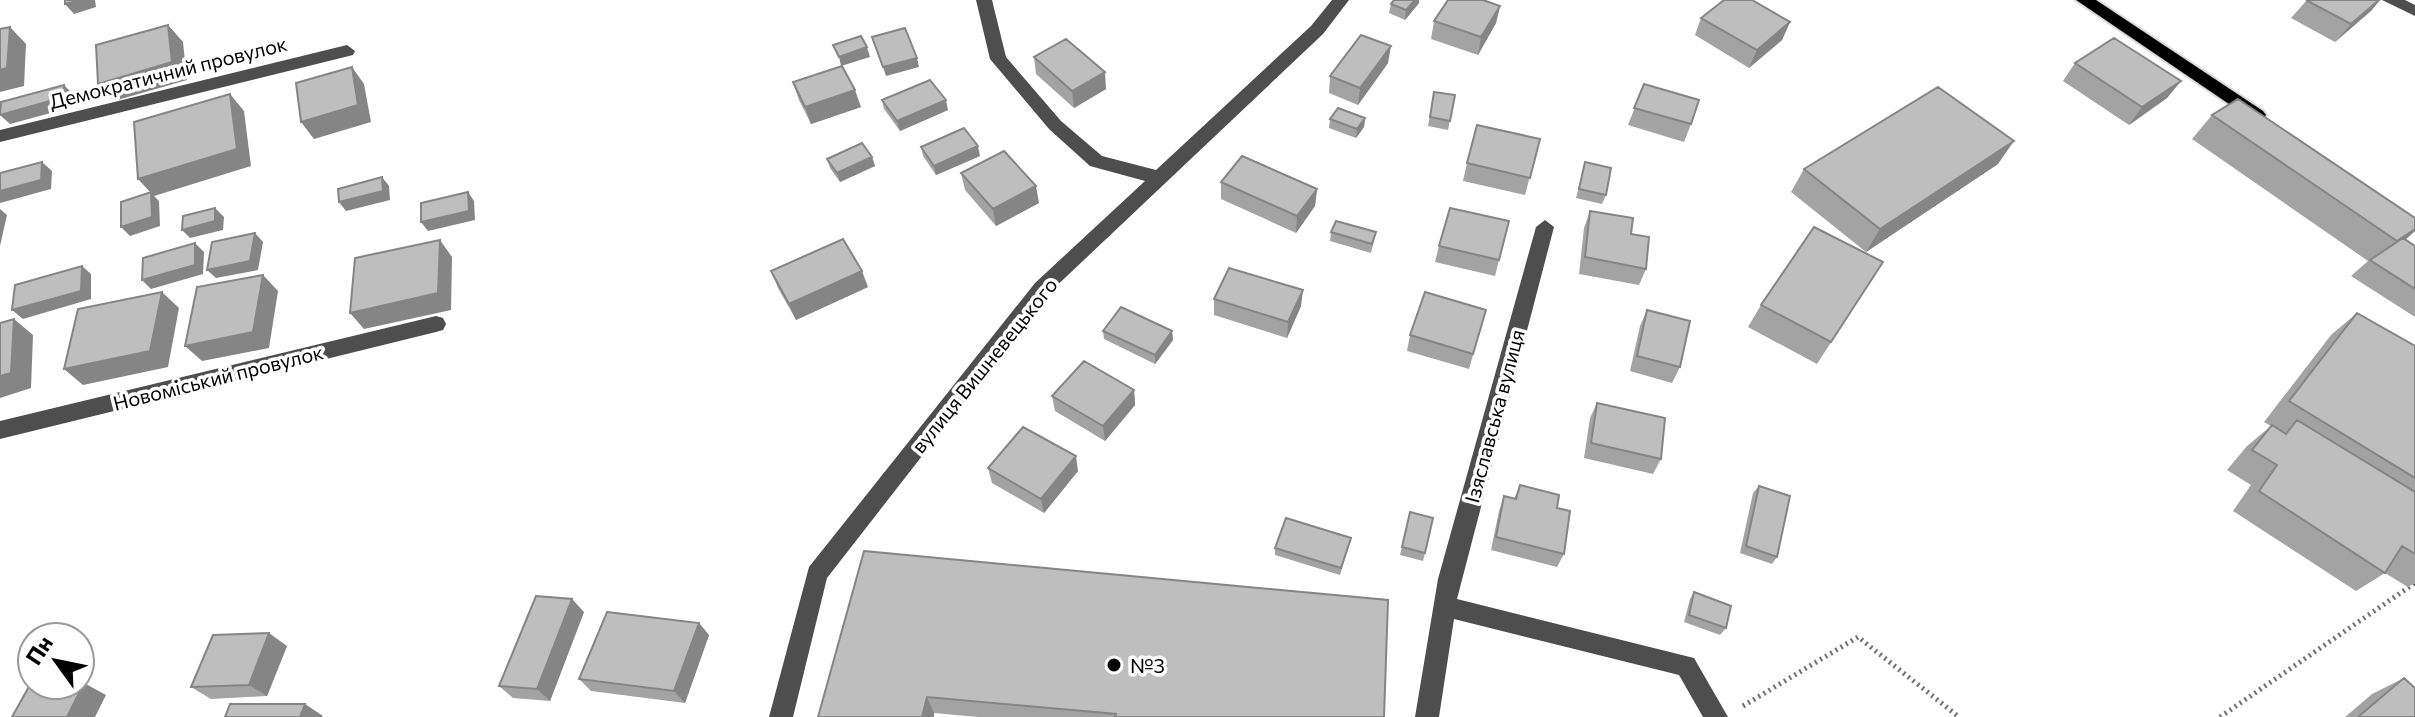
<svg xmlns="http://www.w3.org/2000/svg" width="2415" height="717" font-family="Commissioner,sans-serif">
<rect width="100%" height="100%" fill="#fff"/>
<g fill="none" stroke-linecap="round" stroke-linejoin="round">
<!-- major casing -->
<g stroke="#dbdbdb" stroke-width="4">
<path id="major" d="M2076,0H2096L2263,111L2266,115L2263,119H2251Z"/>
</g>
<!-- path -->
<path stroke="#707070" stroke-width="5" stroke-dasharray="2 4" stroke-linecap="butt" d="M1743,706L1858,637L1959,717
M2220,717L2415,583"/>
<!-- minor -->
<path fill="#4e4e4e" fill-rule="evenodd" d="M976,0H992L1006,57L1061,121L1102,156L1156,170L1311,26L1332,0H1349L1323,34L1049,293L827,578L793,717H769L809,567L1035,283L1145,181L1090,166L1049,129L990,59Z
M2382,0H2405L2415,5V16Z
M347,45L355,51L353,55L0,142V130Z
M1545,220L1554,227L1457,599L1694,658L1728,717H1703L1679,675L1454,619L1439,717H1415L1438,579L1536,227Z
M436,316L443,318L446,324L443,330L436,332L0,439V421Z"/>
<!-- major -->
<use href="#major" fill="#000" fill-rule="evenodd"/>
</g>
<!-- wall -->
<path fill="#a3a3a3" d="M1394,0H1419V3L1405,20L1389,13L1391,4Z
M2307,0L2372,10L2335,42L2291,18Z
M1500,6L1496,23L1478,55L1431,39L1434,21Z
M1701,18L1790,22L1782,40L1749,68L1695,35Z
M1034,57L1106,89L1074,108L1036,74Z
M1388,63L1358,105L1329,93L1330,76Z
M2075,63L2181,81L2167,98L2129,125L2063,81Z
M793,82L861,107L811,124L799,100Z
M1644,84L1691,124L1684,142L1628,125Z
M1434,92L1455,95L1448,130L1428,126Z
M882,100L948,110L900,131L884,109Z
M2212,115L2415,231L2405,240L2415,246V317L2351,276L2368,261L2192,139Z
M1365,118L1364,127L1356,138L1329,128L1330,119Z
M1540,139L1525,195L1463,181L1467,163Z
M921,147L980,156L936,175L923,156Z
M872,157L875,166L840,182L830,168L827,159Z
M1585,162L1606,195L1602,204L1576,198Z
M1998,164L1866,252L1791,192L1804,169Z
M961,173L1039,203L996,226L965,190Z
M1221,182L1317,189L1315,206L1296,233L1221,199Z
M1590,211L1631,234L1646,269L1639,285L1579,274L1584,228Z
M1509,221L1495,276L1435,262L1439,246Z
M1331,232H1376L1371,253L1330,241Z
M1883,262L1817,364L1748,327L1761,305Z
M771,271L868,287L796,320L778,288Z
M1214,299L1301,306L1287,338L1214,315Z
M1486,310L1469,369L1407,351L1410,335Z
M1647,310L1680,367L1672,383L1630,371L1640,326Z
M2357,313L2415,346V583L2408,587L2385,573L2356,591L2233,511L2251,485L2227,470L2247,446L2271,426L2264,422L2331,335Z
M1103,331H1172L1173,340L1155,364L1104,339Z
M1134,390L1135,405L1105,441L1055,411L1052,396Z
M1597,403L1661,459L1653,474L1584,458L1590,418Z
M988,468L1078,471L1044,513L992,483Z
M1520,485L1557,508L1564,554L1557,567L1491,550L1499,511L1504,496L1514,499Z
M1759,486L1777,557L1772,564L1740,553L1753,493Z
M1410,512L1425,553L1423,561L1400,555Z
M1351,538L1340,575L1275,555V548Z
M864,551L1384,717H978L934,713V717H818Z
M1694,592L1726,628L1720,635L1684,622L1690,599Z
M584,612L550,701L513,698L499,686Z
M699,623L709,635L685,703L591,691L579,679Z
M287,646L267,696L211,699L191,687Z
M2404,678L2415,717H2345L2372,694Z"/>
<!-- shaded-wall -->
<path fill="#858585" d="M81,0H95L96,7L74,14L65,4Z
M1415,0H1419V3L1405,20L1406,10Z
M2379,0H2380L2372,10L2335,42L2351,24Z
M1500,6L1496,23L1478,55L1481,37Z
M1790,22L1782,40L1749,68L1757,50Z
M168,25L183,42L187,80L114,101L98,84Z
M10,27L26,44L24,86L0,92V70Z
M1391,46L1388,63L1358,105L1360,88Z
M867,47L870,57L841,66L839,57Z
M917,58L919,67L886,76L883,67Z
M352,67L364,84L371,122L314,139L301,122Z
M1105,72L1106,89L1074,108L1072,91Z
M2181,81L2167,98L2129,125L2142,107Z
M64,85L73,94V107L10,124L0,115Z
M855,90L861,107L811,124L805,107Z
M230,94L244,111L251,166L154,196L159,201L160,226L130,236L121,227L151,193L138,179Z
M946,100L948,110L900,131L897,121Z
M1365,118L1364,127L1356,138L1357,129Z
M2014,141L1998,164L1866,252L1880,229Z
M978,146L980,156L936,175L934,166Z
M872,157L875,166L840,182L837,173Z
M42,162L52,171L51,189L0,203V191Z
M382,177L389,186L390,200L346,211L339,202Z
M1036,186L1039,203L996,226L993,209Z
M1317,189L1315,206L1296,233L1297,216Z
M468,192L474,201L475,220L428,231L421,222Z
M215,208L224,217L223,230L190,238L182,230Z
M0,209L7,215L0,246Z
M2415,229V231L2398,246L2371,264L2397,241Z
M255,233L263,242L258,270L216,278L207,270Z
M440,240L452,257L451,310L364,329L350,313Z
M195,243L204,252L203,274L151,289L142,280Z
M82,266L91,274V299L23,319L12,310Z
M862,271L868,287L796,320L789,304Z
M263,275L278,291L269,348L202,361L185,346Z
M1303,290L1301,306L1287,338L1288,322Z
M162,292L179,308L168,367L83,385L64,369Z
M14,319L33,335L31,388L0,398V376Z
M1172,331L1173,340L1155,364V355Z
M1134,390L1135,405L1105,441L1103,426Z
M1076,456L1078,471L1044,513L1041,499Z
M572,599L584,612L550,701L537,689Z
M699,623L709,635L685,703L674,691Z
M269,633L287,646L267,696L249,685Z
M84,683L106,695L95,717H67Z
M927,697L934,713V717H922Z
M305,704L323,716L322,717H300Z"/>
<!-- building -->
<path fill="#bebebe" stroke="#858585" stroke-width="2" d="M65,0H81L65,4Z
M1394,0H1415L1406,10L1391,4Z
M1448,0H1483L1500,6L1481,37L1434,21Z
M1724,0H1752L1790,22L1757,50L1701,18Z
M2306,0H2379L2351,24Z
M168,25L172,62L98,84L96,45Z
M10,27L7,68L0,70V29Z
M905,28L917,58L883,67L872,37Z
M1361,35L1391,46L1360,88L1330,76Z
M861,36L867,47L839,57L833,45Z
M2114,38L2181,81L2142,107L2075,63Z
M1066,39L1105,72L1072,91L1034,57Z
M842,66L855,90L805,107L793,82Z
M352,67L358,105L301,122L296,83Z
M930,80L946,100L897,121L882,100Z
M1644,84L1699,100L1691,124L1634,108Z
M64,85V97L0,115L1,102Z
M1938,87L2014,141L1880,229L1804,169Z
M1434,92L1455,95L1450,121L1430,117Z
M230,94L237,149L138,179L134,122Z
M2238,99L2415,218V229L2397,241L2212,115Z
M1338,108L1365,118L1357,129L1330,119Z
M1477,125L1540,139L1530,178L1467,163Z
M964,128L978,146L934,166L921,147Z
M862,143L872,157L837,173L827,159Z
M1004,151L1036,186L993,209L961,173Z
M1242,156L1317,189L1297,216L1221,182Z
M42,162L41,180L0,191V173Z
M1585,162L1611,168L1606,195L1579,189Z
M382,177L383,191L339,202L338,189Z
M151,192L152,217L121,227V202Z
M468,192L469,211L421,222V203Z
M215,208V221L182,230L183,216Z
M1450,208L1509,221L1499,260L1439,246Z
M1590,211L1633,218L1631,234L1649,237L1646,269L1585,257Z
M1336,221L1376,232L1372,244L1331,232Z
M1814,227L1883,262L1831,342L1761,305Z
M255,233L250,261L207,270L212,242Z
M2403,238L2415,246V289L2370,260Z
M843,239L862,271L789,304L771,271Z
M440,240L438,293L350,313L355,258Z
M195,243V265L142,280L143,258Z
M82,266L81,291L12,310L15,285Z
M1229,268L1303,290L1288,322L1214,299Z
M263,275L253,332L185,346L197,287Z
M162,292L150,351L64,369L78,309Z
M1425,292L1486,310L1473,354L1410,335Z
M1121,307L1172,331L1155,355L1103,331Z
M1647,310L1690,321L1680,367L1637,356Z
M2357,313L2415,346V478L2289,401Z
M14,319L11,373L0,376V323Z
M1084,361L1134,390L1103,426L1052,396Z
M1597,403L1665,418L1661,459L1591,443Z
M2297,420L2415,492V554L2402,546L2385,573L2259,491L2277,465L2252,450L2272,425L2286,434Z
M1023,427L1076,456L1041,499L988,468Z
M1520,485L1559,495L1557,508L1570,511L1564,554L1496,537L1504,496L1516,499Z
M1759,486L1790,496L1777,557L1746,546Z
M1410,512L1433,518L1425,553L1402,547Z
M1286,518L1351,538L1341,568L1275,548Z
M864,551L1388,600L1384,717H1115L1116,714L927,697L922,717H818Z
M1694,592L1731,606L1726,628L1689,615Z
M536,596L572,599L537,689L499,686Z
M607,612L699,623L674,691L579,679Z
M269,633L249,685L191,687L213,635Z
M2404,678L2415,688V717H2358Z
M31,683L32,685H80V683H84L67,717H12Z
M230,704H305L300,717H225Z"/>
<!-- markers -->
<circle fill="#000" stroke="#fff" stroke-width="3" cx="1114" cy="665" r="8"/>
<g text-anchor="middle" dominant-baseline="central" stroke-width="7" stroke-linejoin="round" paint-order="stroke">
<!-- street labels -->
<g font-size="20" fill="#000" stroke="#fff">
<text transform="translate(168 72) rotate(-14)">Демократичний провулок</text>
<text transform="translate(984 365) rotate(-51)">вулиця Вишневецького</text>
<text transform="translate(218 377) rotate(-14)">Новоміський провулок</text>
<text transform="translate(1494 416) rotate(-75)">Ізяславська вулиця</text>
</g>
<!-- poi labels -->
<g font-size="20" fill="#000" stroke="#fff" text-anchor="start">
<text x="1130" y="665">№3</text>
</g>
</g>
<!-- north arrow -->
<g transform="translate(56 661) rotate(303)"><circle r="38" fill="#ffffff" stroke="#999999" stroke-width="2"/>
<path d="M0-6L14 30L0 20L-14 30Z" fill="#000000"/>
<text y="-12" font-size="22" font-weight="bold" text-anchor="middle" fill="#000000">Пн</text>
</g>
</svg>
